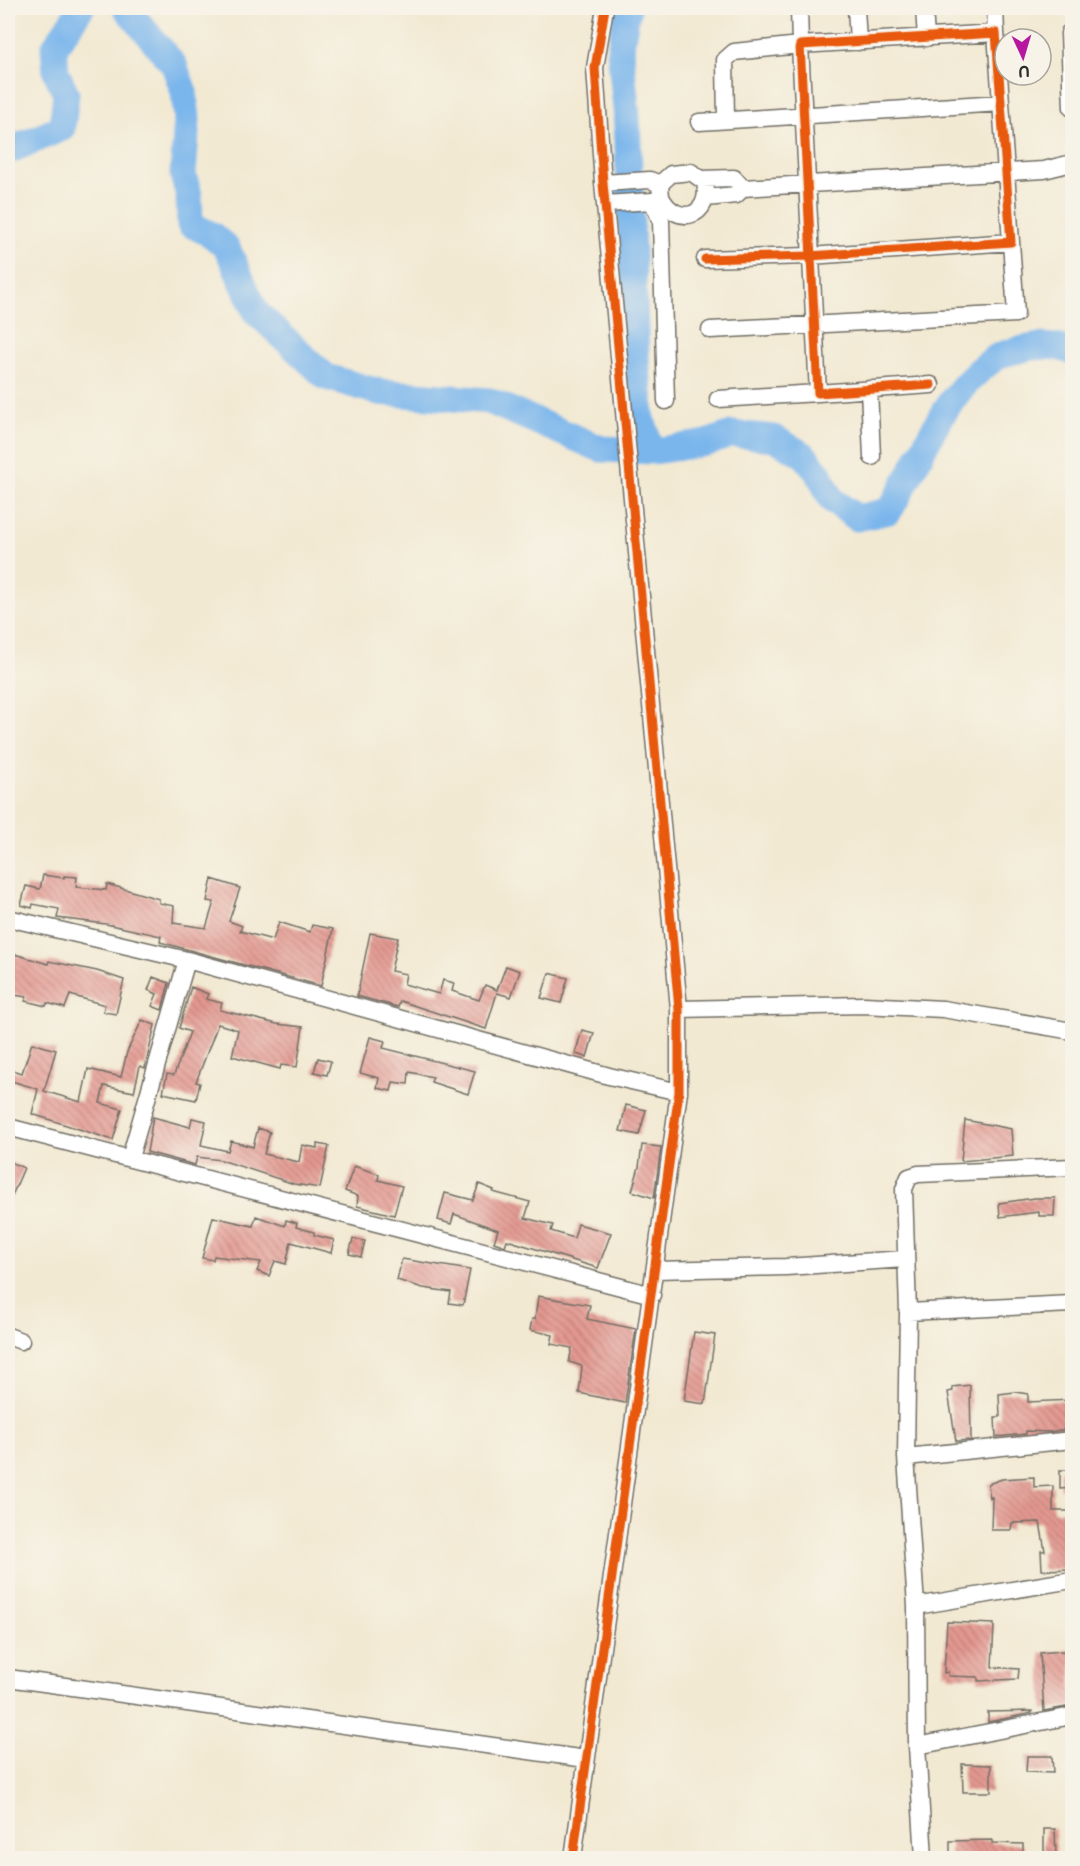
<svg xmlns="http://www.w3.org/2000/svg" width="1080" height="1866" font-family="'Balsamiq Sans',sans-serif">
<defs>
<pattern id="building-back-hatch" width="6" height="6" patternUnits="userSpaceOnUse" patternTransform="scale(1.5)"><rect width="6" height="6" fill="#e49991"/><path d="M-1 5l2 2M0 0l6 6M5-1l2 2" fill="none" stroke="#b97d77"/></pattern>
</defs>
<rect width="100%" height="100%" fill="#f7f3e8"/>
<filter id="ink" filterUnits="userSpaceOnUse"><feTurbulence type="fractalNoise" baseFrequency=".0167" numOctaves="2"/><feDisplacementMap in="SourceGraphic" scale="12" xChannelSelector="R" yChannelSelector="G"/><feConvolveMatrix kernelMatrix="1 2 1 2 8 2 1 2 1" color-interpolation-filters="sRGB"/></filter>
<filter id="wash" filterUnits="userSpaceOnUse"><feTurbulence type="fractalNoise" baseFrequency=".008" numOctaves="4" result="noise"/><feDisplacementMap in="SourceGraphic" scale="24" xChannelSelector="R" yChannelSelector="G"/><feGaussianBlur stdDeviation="1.35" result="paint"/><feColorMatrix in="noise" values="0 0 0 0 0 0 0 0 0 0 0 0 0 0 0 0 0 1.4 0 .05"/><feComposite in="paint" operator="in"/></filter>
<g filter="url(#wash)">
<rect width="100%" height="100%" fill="#f2e9d2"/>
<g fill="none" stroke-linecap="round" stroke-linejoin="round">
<!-- river -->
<path stroke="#7ab6ec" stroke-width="27" d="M126,8L174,65L184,92L187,119L183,175L189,195L190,224L212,235L227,248L256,312L326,377L379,392L489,401L601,449L654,451L707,443L732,434L774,438L804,455L819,474L832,500L857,518L889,511C924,457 939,395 997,357C1004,352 1015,351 1023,349C1039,345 1058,345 1072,352
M628,8L620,50L627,117L636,359L641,415L648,440L654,451
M8,151L62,128L66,94L56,72L54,48L81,8"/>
</g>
<g id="blocks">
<!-- building -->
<path fill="url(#building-back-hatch)" d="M43,875L64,878V876L77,877L76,887L106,890L107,884L159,899V903L174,906L173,923L206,928L214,902L207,901L212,879L240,888L229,921L242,926L240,931L273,940L279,922L310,932L312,925L333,929L321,986L160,942L161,936L106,924L57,918L59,909L33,904L32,908L21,905L26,886L40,889Z
M370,933L398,938L391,971L406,974L404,984L439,994L443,980L454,983L452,991L479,1000L485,985L497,990L506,966L520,971L511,997L497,993L486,1029L400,1001L398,1007L357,996Z
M8,952L48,964L49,961L97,971L124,980L116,1014L103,1012L105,1005L70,995L65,1008L47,1003L46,1006L25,1001L27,997L8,994Z
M549,973L568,978L561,1003L541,998Z
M153,977L169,983L162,1010L152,1006L157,994L148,990Z
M191,987L208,994L206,999L222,1003L220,1010L277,1024L303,1027L297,1067L281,1065L280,1069L232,1056L238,1030L218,1024L196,1082L200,1083L196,1100L163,1093L167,1074L174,1075L190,1032L179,1028Z
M142,1020L155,1025L145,1068L140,1066L134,1092L104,1086L100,1103L122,1109L113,1140L32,1114L38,1089L8,1080V1069L22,1073L32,1043L56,1050L44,1091L81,1102L88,1069L121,1077L127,1052Z
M582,1030L594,1033L587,1057L575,1054Z
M370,1037L385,1041L383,1048L475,1071L468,1094L431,1082L433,1077L409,1072L408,1084L393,1082L391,1091L377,1088L379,1078L360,1073Z
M318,1058L331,1061L327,1075L314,1072Z
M626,1105L646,1110L639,1135L620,1131Z
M153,1117L190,1127L192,1118L206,1121L201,1145L228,1151L231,1141L253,1147L258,1128L270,1132L264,1154L299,1162L302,1145L317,1148V1144L329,1146L320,1188L294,1184L221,1160L197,1157L195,1165L147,1152Z
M965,1120L1011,1129L1013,1156L961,1161Z
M642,1145L661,1147L654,1198L632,1191L639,1167Z
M8,1161L24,1168L8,1205Z
M354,1166L379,1174L378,1180L402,1186L394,1215L357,1206L358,1196L345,1191Z
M479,1184L494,1190L493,1192L530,1202L525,1218L553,1225L551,1231L574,1238L578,1224L611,1233L598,1268L507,1240L505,1246L494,1242L498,1230L454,1214L451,1224L438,1220L445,1193L473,1200Z
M1035,1198H1055L1054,1216H1039V1212L1000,1217L999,1203Z
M256,1216L285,1226L286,1220L297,1223L296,1227L314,1232V1235L334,1240L331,1253L291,1242L286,1264L275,1261L269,1276L257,1271L261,1262L214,1256L213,1260L202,1258L213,1217L253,1226Z
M353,1239L365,1241L361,1257L349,1254Z
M402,1259L470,1270L463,1305L449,1303L451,1292L423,1288L397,1280Z
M538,1296L590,1305L587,1319L636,1329L625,1403L579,1393L582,1366L569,1362L572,1348L551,1344L553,1335L530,1330L532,1319H535Z
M694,1332L715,1335L705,1404L684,1401Z
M970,1385L971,1440L956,1441L948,1392L953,1391L952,1387Z
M1015,1392L1028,1394V1402L1072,1400V1428L1049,1432L1026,1431V1434L996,1437L995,1417H1000L999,1394Z
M1060,1470H1072V1488L1060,1489Z
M1034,1477V1487L1053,1486V1511H1072V1569L1042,1570L1041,1551H1045L1040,1522L1012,1523L1011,1530H991L992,1497L990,1498L988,1484L1002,1479Z
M947,1622L994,1624L992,1667L1019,1669L1018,1679L978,1681V1677L948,1676V1672L944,1673Z
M1072,1650V1706L1044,1711L1040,1653Z
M1032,1711V1713L988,1722V1712Z
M1027,1756H1052L1053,1773L1026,1772Z
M962,1764L991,1765V1792H963Z
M1044,1829H1055L1056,1858H1044Z
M992,1840V1843L1023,1844V1858H950V1841Z"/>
</g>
</g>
<g filter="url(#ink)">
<use href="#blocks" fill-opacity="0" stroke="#716e65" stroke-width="1.5"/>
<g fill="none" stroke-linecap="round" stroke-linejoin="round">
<!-- street casing -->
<g stroke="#716e65" stroke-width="19">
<path id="street" d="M856,8L858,42
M924,8L926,38
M995,8L996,33
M1069,33L1072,108
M726,120L725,60L734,52L800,45L799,8
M699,122L1001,103
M702,179L734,178L743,188L736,195L706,198
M603,183L650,180L660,184
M743,188L1044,170L1072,163
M652,201L661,221L666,401
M605,204L652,201L661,197C676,227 712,218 705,182L691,172L671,174L660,184L661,197
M705,259L810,256L1011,242L996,33L800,45C805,161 811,277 818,393L931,385
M710,330L1016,314L1011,242
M869,389L872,457
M718,399L818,393
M8,918L187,960L609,1076L679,1092
M679,1009L864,1005L943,1009L1072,1031
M8,1127L652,1295
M130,1158L187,960
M655,1270L786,1267L905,1259
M908,1312L1072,1304
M8,1336L21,1341
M906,1457L1072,1440
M916,1606L1072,1580
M8,1678L586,1759
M917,1746L1072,1716
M573,1858L679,1092V1009L603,183L595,68L605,8
M924,1858L917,1746L916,1606L906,1457L908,1312L904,1189L909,1177L918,1174L1072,1167"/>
</g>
<!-- street -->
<use href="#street" stroke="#fff" stroke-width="16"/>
<!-- cycleway casing -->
<g stroke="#f7f3e8" stroke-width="13">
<path id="cycleway" d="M705,259L810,256L1011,242L996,33L800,45C805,161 811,277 818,393L931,385
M573,1858L679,1092V1009L603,183L595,68L605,8"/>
</g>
<!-- cycleway -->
<use href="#cycleway" stroke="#e8590c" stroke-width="9"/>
</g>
</g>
<!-- margin -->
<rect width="1080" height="1866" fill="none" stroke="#f7f3e8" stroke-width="30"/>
<!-- north arrow -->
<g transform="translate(1023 57) rotate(176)"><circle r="28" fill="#f7f3e8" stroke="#a5a39c" stroke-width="1.5"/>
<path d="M0-4.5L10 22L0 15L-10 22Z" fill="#b5179e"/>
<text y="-9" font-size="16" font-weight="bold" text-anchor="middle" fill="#2b2b2b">U</text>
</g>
</svg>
